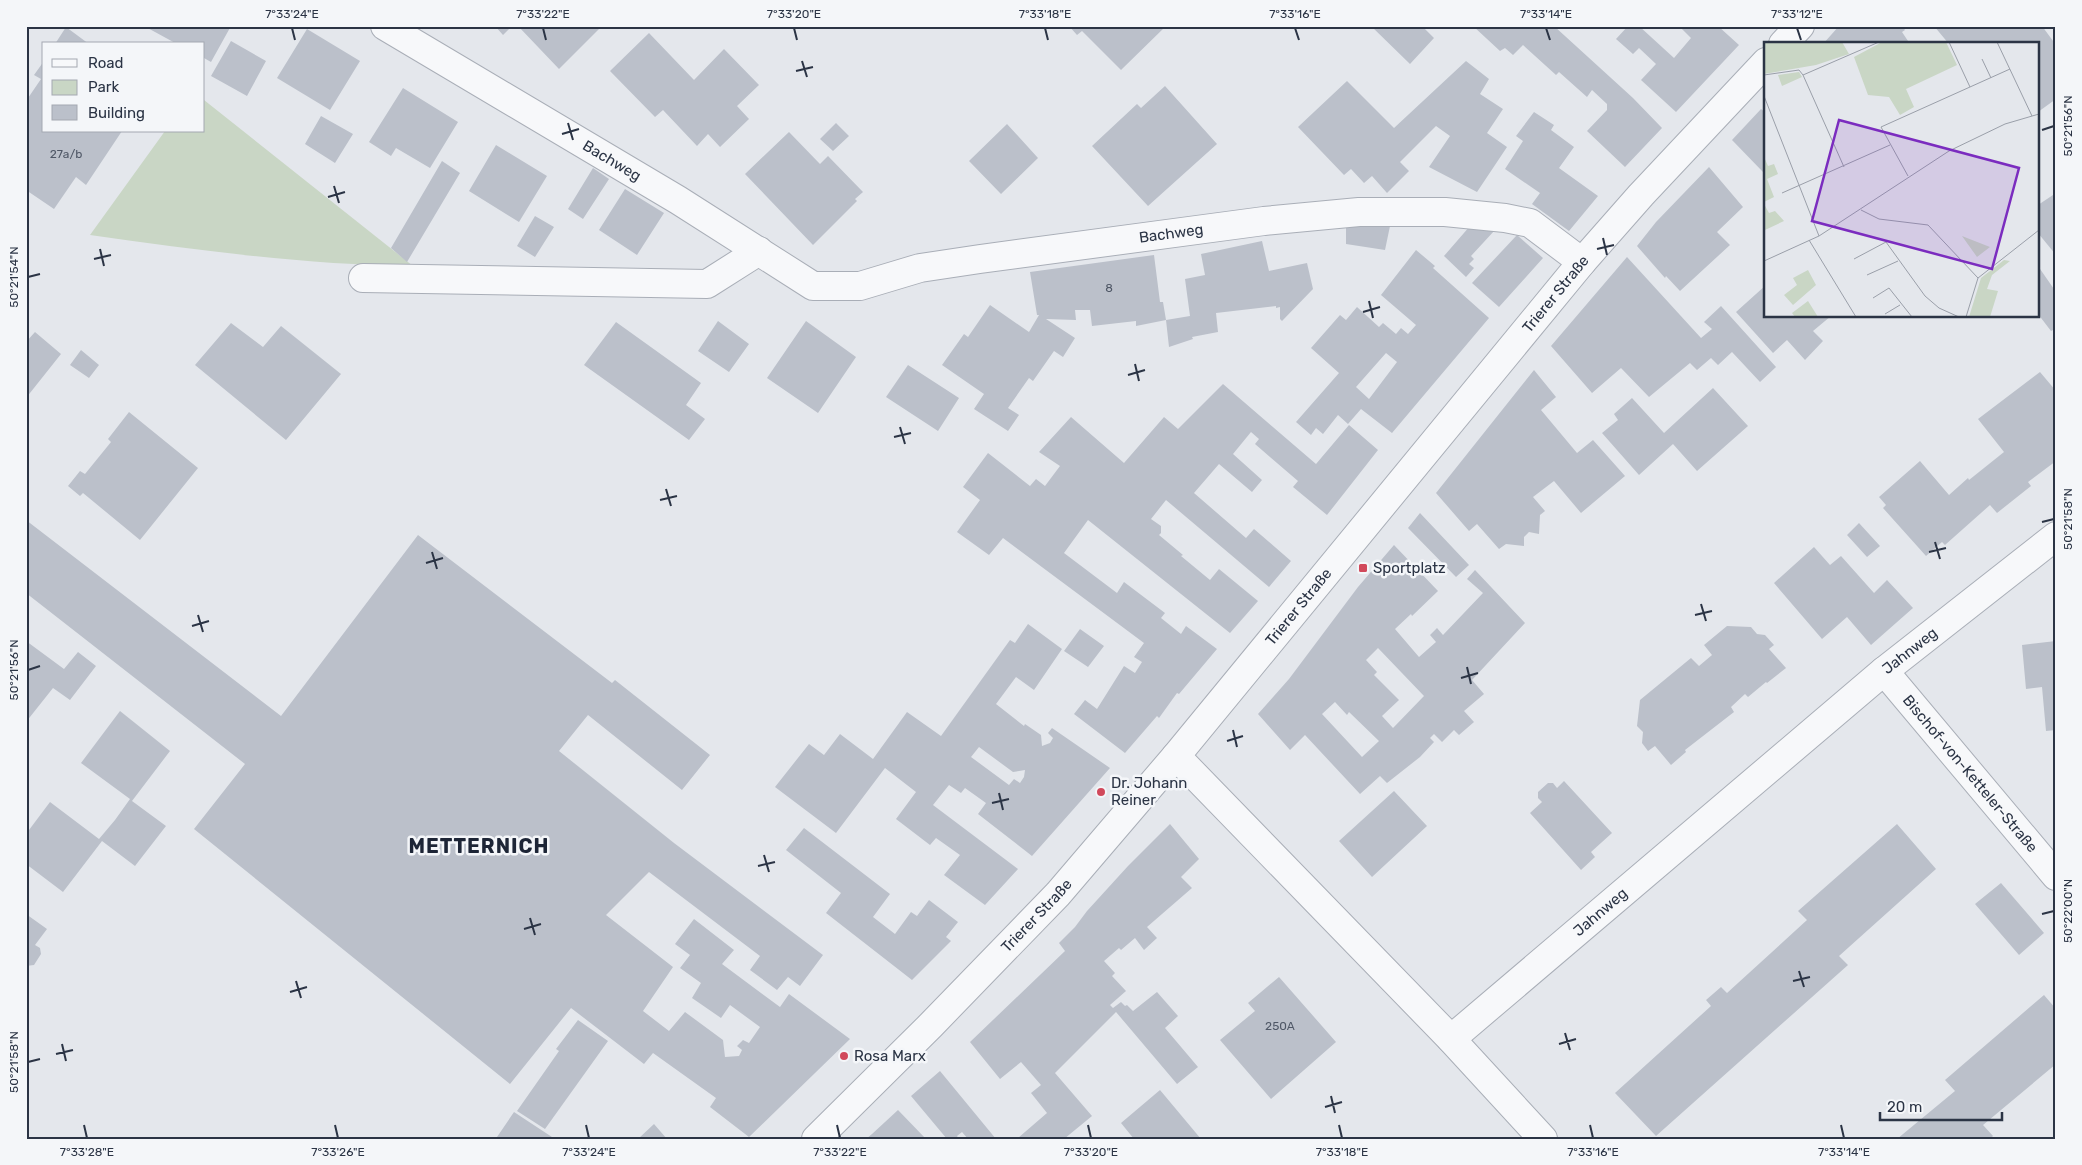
<svg xmlns="http://www.w3.org/2000/svg" width="2082" height="1165" font-family="Rubik,sans-serif">
<rect width="100%" height="100%" fill="#e4e7ec"/>
<!-- green -->
<path fill="#c9d6c5" d="M204,100L413,266C305,265 197,250 90,235L165,131H204Z"/>
<!-- building -->
<path fill="#bbc0ca" fill-rule="evenodd" d="M144,26H231L211,62L204,58V44H177Z
M495,26H512L503,35Z
M518,26H602L559,69Z
M1069,26H1166L1121,70L1082,31L1077,35Z
M1371,26H1422L1434,38L1410,64Z
M1473,26H1554L1633,98L1662,128L1625,167L1587,131L1607,110V104L1592,90L1587,97L1559,72L1556,75L1523,45L1513,55L1505,48L1500,51Z
M1628,26H1639L1674,58L1691,38L1679,26H1718L1739,45L1676,112L1641,80L1656,64L1639,48L1633,54L1616,39Z
M1839,26H1902L1905,30L1902,32L1910,44H1823Z
M1934,26H2042L2056,45V99L2038,112V44H1949Z
M66,27L89,44H55Z
M307,29L360,61L330,110L277,78Z
M649,33L694,80L724,49L759,85L737,106L749,119L720,147L708,134L697,146L663,110L655,117L610,71Z
M231,41L266,61L247,96L211,76Z
M44,61V131H122L86,185L76,177L54,209L26,190V101L41,79L34,75Z
M1466,61L1489,79L1480,94L1503,109L1487,133L1507,147L1477,192L1429,167L1450,136L1436,126L1400,162L1409,171L1387,193L1372,176L1364,183L1351,169L1344,175L1298,127L1347,81L1394,128Z
M1165,86L1217,144L1148,206L1092,146L1137,104L1141,108Z
M403,88L458,122L430,168L396,148L391,156L369,142Z
M1761,109L1766,113V170L1763,172L1732,140Z
M1534,112L1554,125L1551,130L1574,147L1559,168L1598,196L1569,231L1532,204L1540,193L1505,169L1523,141L1516,136Z
M321,116L353,134L335,163L305,144Z
M836,123L849,136L833,151L820,139Z
M1007,124L1038,158L1001,194L969,161Z
M789,132L820,164L828,156L863,192L855,199L857,201L813,245L745,174Z
M496,145L547,176L519,222L469,191Z
M442,161L460,173L407,262L391,248Z
M1709,167L1743,207L1717,232L1730,245L1680,291L1666,276L1665,278L1637,246L1656,222Z
M593,168L609,179L583,219L568,209Z
M625,189L664,213L637,255L599,230Z
M2056,193V255L2038,233V205Z
M535,216L554,227L535,257L517,246Z
M1390,226L1385,250L1346,244V227Z
M1470,226L1495,230L1471,256L1474,259L1469,264L1474,268L1466,277L1444,256Z
M1517,235L1543,258L1499,307L1472,283Z
M1262,241L1269,271L1307,263L1313,289L1282,321L1280,319V307L1276,308V306L1216,313L1218,332L1192,337L1193,339L1169,347L1166,320L1136,326V321L1092,326L1090,310H1075L1076,320L1046,319L1075,338L1063,357L1054,351L1033,381L1029,378L1008,408L1019,415L1008,431L974,409L984,394L942,365L964,334L968,337L990,305L1029,332L1039,315H1037L1030,272L1154,255L1160,302H1163L1166,320L1190,316L1185,279L1205,275L1201,254Z
M1416,250L1435,266L1433,268L1489,318L1392,433L1361,409L1348,424L1338,415L1323,434L1316,428L1311,435L1296,422L1339,373L1311,348L1340,315L1346,320L1357,307L1379,327L1383,323L1396,334L1401,328L1408,334L1416,325L1381,295ZM1386,353L1397,362L1369,399L1356,387Z
M1627,257L1701,338L1712,329L1704,322L1721,306L1776,367L1760,382L1732,352L1718,365L1711,358L1697,370L1690,363L1649,397L1621,368L1592,393L1551,346Z
M2038,266L2056,292V333L2053,330L2051,331L2038,314Z
M1766,285V316H1831L1813,331L1823,341L1805,360L1787,340L1773,353L1736,312Z
M718,321L749,344L729,372L698,351Z
M806,321L856,357L818,413L767,378Z
M616,322L701,383L686,405L705,419L689,440L584,365Z
M231,323L263,347L281,326L341,374L286,440L195,365Z
M35,332L61,354L26,398V342Z
M81,350L99,365L89,378L70,365Z
M908,365L959,398L938,431L886,397Z
M1534,370L1556,397L1541,410L1577,453L1593,440L1625,476L1581,513L1554,481L1533,497L1545,511L1540,515L1539,534L1529,532L1524,537V546L1506,544L1499,549L1477,524L1469,531L1436,493Z
M2040,372L2056,391V461L2028,482L2031,486L1997,513L1990,505L1945,545L1942,542L1926,556L1883,508L1886,505L1879,497L1920,461L1949,495L1968,478L1969,480L2004,452L1978,419Z
M1223,384L1316,464L1349,425L1378,450L1327,515L1293,487L1298,481L1255,444L1259,439L1251,432L1233,454L1262,480L1252,492L1219,464L1194,493L1246,538L1254,529L1291,561L1269,587L1166,500L1151,519L1161,526V533L1159,535L1183,555L1181,556L1210,580L1219,569L1258,601L1230,633L1088,520L1064,553L1117,593L1124,582L1165,613L1161,618L1181,634L1186,626L1217,649L1179,694L1177,693L1159,718L1157,716L1125,753L1074,714L1085,700L1097,709L1124,666L1135,673L1142,662L1134,657L1144,643L1003,538L989,555L957,532L980,500L963,487L988,453L1030,486L1036,479L1045,486L1060,466L1039,452L1071,417L1124,463L1164,417L1178,429Z
M1713,388L1748,426L1697,471L1673,444L1639,475L1602,433L1618,420L1614,414L1632,398L1664,433Z
M129,412L198,468L140,540L83,493L80,496L68,486L80,471L85,474L111,442L108,439Z
M1420,513L1469,565L1456,577L1408,528Z
M26,520L281,716L418,535L612,683L615,680L710,755L682,790L588,715L559,751L674,843L823,955L800,986L788,977L777,990L750,970L760,956L649,872L606,915L673,967L643,1011L669,1031L685,1012L723,1040L725,1057L739,1056L742,1050L737,1046L743,1040L749,1043L760,1027L730,1005L721,1018L692,998L701,983L680,968L690,955L675,944L694,919L734,950L722,964L780,1007L789,994L850,1039L749,1137L710,1107L716,1098L653,1053L644,1064L571,1008L510,1084L194,829L245,764L26,593Z
M1859,523L1880,546L1867,557L1847,535Z
M1394,545L1438,591L1412,616L1411,614L1395,629L1419,657L1436,642L1430,635L1437,628L1443,635L1483,593L1467,579L1475,570L1525,623L1472,680L1484,694L1464,711L1474,722L1459,735L1454,730L1442,742L1434,734L1430,738L1434,742L1420,757L1387,783L1380,776L1360,794L1305,735L1290,750L1258,714L1289,679L1358,587ZM1378,648L1424,696L1393,728L1382,716L1399,700L1374,675L1377,672L1366,660ZM1335,702L1347,715L1349,712L1379,741L1362,757L1322,714Z
M1814,547L1830,565L1841,556L1874,593L1887,580L1913,608L1871,645L1847,617L1822,639L1774,583Z
M1028,624L1062,649L1034,690L1016,677L996,704L1024,726L1025,724L1041,735L1042,746L1050,743L1053,738L1048,733L1052,728L1110,768L1032,856L978,814L986,803L965,788L961,793L949,785L933,805L1018,869L985,905L944,875L960,855L936,838L930,845L896,819L916,792L885,768L836,833L775,787L809,744L824,755L840,734L873,759L907,712L941,736L1010,640L1015,643ZM979,747L1013,772L1025,770L1024,777L1020,783L1014,779L1009,785L971,757Z
M1727,626L1751,627L1757,634L1765,635L1774,645L1769,649L1786,668L1767,683L1766,682L1748,697L1745,694L1731,707L1734,712L1685,750L1686,752L1671,765L1655,746L1648,751L1642,743L1643,732L1637,726L1640,700L1691,658L1699,666L1712,655L1704,645Z
M1080,629L1104,646L1088,667L1064,651Z
M26,641L64,669L78,652L96,666L70,700L53,688L26,722Z
M2056,641V730L2046,731L2042,687L2026,689L2022,645Z
M120,711L170,751L132,801L166,826L135,866L102,841L63,892L26,864V834L50,802L99,839L115,820L130,799L81,763Z
M1564,781L1612,833L1591,852L1595,857L1581,870L1530,813L1542,802L1538,798V792L1548,783H1553L1557,788Z
M1394,791L1427,826L1372,877L1339,841Z
M1170,824L1199,859L1181,877L1192,888L1147,927L1157,938L1144,950L1135,938L1121,950L1119,948L1104,961L1115,973L1112,976L1126,991L1110,1005L1113,1008L1121,1002L1125,1006L1127,1005L1133,1011L1157,992L1178,1016L1165,1028L1198,1067L1177,1084L1116,1012L1055,1073L1092,1116L1064,1139H1019L1018,1138L1047,1113L1031,1093L1041,1085L1021,1062L1000,1079L970,1042L1065,951L1059,943L1075,927L1087,911L1128,866Z
M1897,824L1936,869L1839,956L1848,965L1656,1136L1615,1093L1711,1006L1706,1000L1721,987L1727,993L1807,920L1798,911Z
M804,828L890,894L873,917L895,934L911,912L917,916L929,900L958,922L946,937L951,941L912,980L826,913L841,893L786,850Z
M2001,883L2044,933L2019,955L1975,904Z
M26,914L47,929L35,945L40,948L41,954L34,965L26,966Z
M1279,977L1336,1042L1271,1099L1220,1040L1255,1011L1248,1003Z
M2044,995L2056,1009V1064L1983,1125L1993,1136L1990,1139H1897L1955,1091L1945,1080Z
M578,1020L608,1041L545,1129L517,1111L559,1051L556,1049Z
M940,1071L996,1139H968L962,1132L957,1136L959,1139H947L911,1096Z
M1160,1090L1201,1139H1134L1121,1123Z
M898,1110L926,1139H866L872,1134Z
M514,1112L555,1139H500L497,1137Z
M654,1124L667,1139H638Z"/>
<g fill="none" stroke-linecap="round" stroke-linejoin="round">
<!-- minor casing -->
<g stroke="#a9aeb7" stroke-width="30">
<g id="minor">
<path id="s1" d="M385,26L678,200L813,286H860L920,268L980,259L1264,221L1359,212H1445L1505,218L1530,223L1582,262"/>
<path d="M1783,44L1800,26"/>
<path d="M363,278L707,284L759,251"/>
<path id="s2" d="M1884,671L2056,876"/>
<path d="M1176,756L1451,1039L1543,1139"/>
<path id="s3" d="M1451,1039L1884,671L2056,536"/>
<path id="s4" d="M816,1139L931,1025L1058,894L1176,756L1582,262L1641,195L1766,62"/>
</g>
</g>
<!-- minor -->
<use href="#minor" stroke="#f7f8fa" stroke-width="28"/>
</g>
<!-- ticks -->
<path fill="none" stroke="#2b3445" stroke-width="2" d="M292,28L295,40M543,28L546,40M794,28L797,40M1045,28L1048,40M1295,28L1299,40M1546,28L1550,40M1797,28L1801,40M802,61L807,77M796,71L813,67M568,123L573,140M2042,130L2054,126M562,134L579,129M334,186L339,203M328,197L345,192M1603,238L1607,255M100,249L104,266M1597,249L1614,245M94,259L111,255M28,277L40,274M1369,301L1373,318M1363,312L1380,307M1135,364L1139,381M1128,375L1145,370M900,427L905,444M894,437L911,433M666,489L671,506M660,500L677,496M2042,522L2054,519M1935,542L1940,559M432,552L437,569M1929,552L1946,548M426,563L443,558M1701,604L1706,621M198,615L203,632M1695,615L1712,611M192,626L209,621M1467,667L1471,684M28,670L40,666M1461,678L1478,673M1233,730L1237,747M1227,741L1243,736M999,793L1003,810M992,803L1009,799M764,855L769,872M758,866L775,862M2042,914L2054,911M530,918L535,935M524,929L541,924M1799,971L1804,987M296,981L301,998M1793,981L1810,977M290,992L307,987M1565,1033L1570,1050M62,1044L66,1061M1559,1044L1576,1039M56,1054L73,1050M28,1062L40,1059M1331,1096L1335,1113M1325,1107L1342,1102M84,1125L87,1138M335,1125L338,1138M586,1125L589,1138M837,1125L840,1138M1088,1125L1091,1138M1339,1125L1342,1138M1590,1125L1593,1138M1841,1125L1844,1138"/>
<!-- markers -->
<g fill="#d1495b" stroke="#f4f6f9" stroke-width="2">
<rect x="1358" y="563" width="10" height="10" rx="2.5"/>
<circle cx="1101" cy="792" r="5"/>
<circle cx="844" cy="1056" r="5"/>
</g>
<g text-anchor="middle" dominant-baseline="central" stroke-width="5" stroke-linejoin="round" paint-order="stroke">
<!-- number labels -->
<g font-size="12" fill="#4f5766">
<text x="66" y="154">27a/b</text>
<text x="1109" y="288">8</text>
<text x="1280" y="1026">250A</text>
</g>
<!-- street labels -->
<g font-size="15" fill="#2b3445" stroke="#f4f6f9">
<text stroke="none"><textPath href="#s1" startOffset="264">Bachweg</textPath></text>
<text stroke="none"><textPath href="#s1" startOffset="864">Bachweg</textPath></text>
<text stroke="none"><textPath href="#s4" startOffset="1124">Trierer Straße</textPath></text>
<text stroke="none"><textPath href="#s4" startOffset="719">Trierer Straße</textPath></text>
<text stroke="none"><textPath href="#s3" startOffset="601">Jahnweg</textPath></text>
<text stroke="none"><textPath href="#s2" startOffset="134">Bischof-von-Ketteler-Straße</textPath></text>
<text stroke="none"><textPath href="#s3" startOffset="196">Jahnweg</textPath></text>
<text stroke="none"><textPath href="#s4" startOffset="314">Trierer Straße</textPath></text>
</g>
<!-- poi labels -->
<g font-size="15" fill="#2b3445" stroke="#f4f6f9" text-anchor="start">
<text x="1373" y="568">Sportplatz</text>
<text x="1111" y="783">Dr. Johann<tspan x="1111" dy="17">Reiner</tspan></text>
<text x="854" y="1056">Rosa Marx</text>
</g>
<!-- district labels -->
<g font-size="20" font-weight="bold" letter-spacing="1" fill="#1d2536" stroke="#f4f6f9">
<text x="479" y="846">METTERNICH</text>
</g>
</g>
<!-- overview -->
<g transform="translate(1764 42)">
<rect width="275" height="275" fill="#e4e7ec"/>
<path d="M0,0H78L85,12L52,23L0,32ZM118,0H182L193,23L142,47L150,65L136,73L125,55L104,53L90,15ZM35,30L38,35L18,44L14,33ZM0,115L4,124L10,122L14,132L3,137L10,155L0,160ZM0,162L5,171L11,169L20,179L1,188ZM198,194L203,196L226,205L213,215ZM240,218L246,219L228,233L223,247L234,249L226,275H205L217,236ZM44,228L52,243L29,263L20,253L33,243L29,236ZM44,259L54,275H31L28,271Z" fill="#c9d6c5"/>
<path fill="none" stroke="#9a9fa9" stroke-width="1" d="M185,0L206,45M233,0L268,74M218,17L227,36M0,33L35,28L39,33L80,125M39,33L115,0M0,54L55,194M144,134L117,85L246,27M18,151L126,103M97,168L115,177L164,183L214,236M45,198L92,275M90,217L122,200L161,254L175,266L195,275M0,219L55,194L185,109L241,82L275,72M103,233L134,219M214,236L275,188M109,256L125,246L148,275M121,272L136,263M202,275L214,236"/>
<path fill="#7b2cbf" fill-opacity="0.15" stroke="#7b2cbf" stroke-width="2.5" d="M75,78L255,126L228,227L48,179Z"/>
<rect width="275" height="275" fill="none" stroke="#2b3445" stroke-width="2.5"/>
</g>
<!-- border -->
<rect width="2082" height="1165" fill="none" stroke="#f4f6f9" stroke-width="55"/>
<!-- legend -->
<rect x="42" y="42" width="162" height="90" fill="#f4f6f9" stroke="#a4a8b1"/>
<rect x="52" y="59" width="25" height="8" fill="#f7f8fa" stroke="#a4a8b1"/>
<text x="88" y="68" font-size="15" fill="#2b3445">Road</text>
<rect x="52" y="80" width="25" height="15" fill="#c9d6c5" stroke="#a4a8b1"/>
<text x="88" y="92" font-size="15" fill="#2b3445">Park</text>
<rect x="52" y="105" width="25" height="15" fill="#bbc0ca" stroke="#a4a8b1"/>
<text x="88" y="118" font-size="15" fill="#2b3445">Building</text>
<!-- scale -->
<path d="M1880 1112v8h122v-8" fill="none" stroke="#2b3445" stroke-width="2.5"/>
<text x="1887" y="1112" font-size="15" fill="#2b3445" stroke="#f4f6f9" stroke-width="4" paint-order="stroke">20 m</text>
<rect x="28" y="28" width="2026" height="1110" fill="none" stroke="#2b3445" stroke-width="2"/>
<g font-size="12" text-anchor="middle" fill="#2b3445">
<text x="292" y="18">7°33'24"E</text>
<text x="543" y="18">7°33'22"E</text>
<text x="794" y="18">7°33'20"E</text>
<text x="1045" y="18">7°33'18"E</text>
<text x="1295" y="18">7°33'16"E</text>
<text x="1546" y="18">7°33'14"E</text>
<text x="1797" y="18">7°33'12"E</text>
<text transform="translate(2068 126) rotate(-90)" y="4">50°21'56"N</text>
<text transform="translate(14 277) rotate(-90)" y="4">50°21'54"N</text>
<text transform="translate(2068 519) rotate(-90)" y="4">50°21'58"N</text>
<text transform="translate(14 670) rotate(-90)" y="4">50°21'56"N</text>
<text transform="translate(2068 911) rotate(-90)" y="4">50°22'00"N</text>
<text transform="translate(14 1062) rotate(-90)" y="4">50°21'58"N</text>
<text x="87" y="1156">7°33'28"E</text>
<text x="338" y="1156">7°33'26"E</text>
<text x="589" y="1156">7°33'24"E</text>
<text x="840" y="1156">7°33'22"E</text>
<text x="1091" y="1156">7°33'20"E</text>
<text x="1342" y="1156">7°33'18"E</text>
<text x="1593" y="1156">7°33'16"E</text>
<text x="1844" y="1156">7°33'14"E</text>
</g>
</svg>
